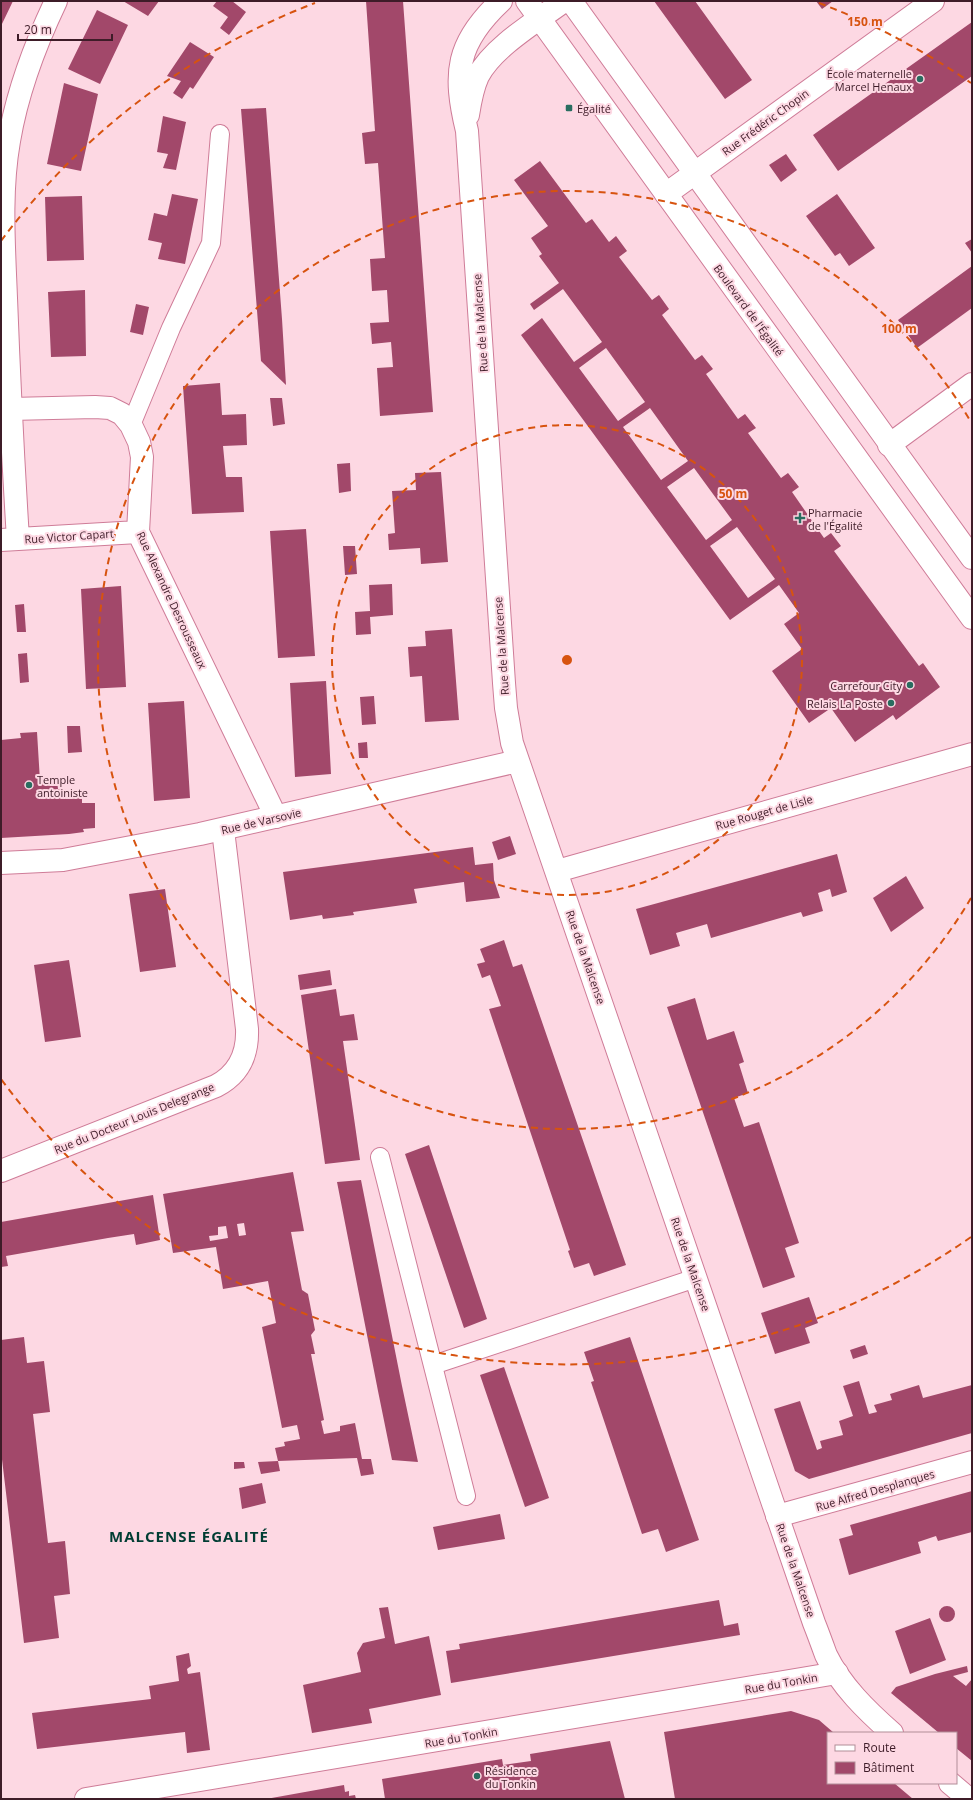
<svg xmlns="http://www.w3.org/2000/svg" width="973" height="1800" font-family="'Open Sans',sans-serif">
<rect width="100%" height="100%" fill="#fdd8e3"/>
<!-- building -->
<path fill="#a2486a" fill-rule="evenodd" d="M1,1H13L1,26Z
M123,1H159L148,16Z
M217,1H232L246,12L229,35L220,28L228,17L213,6Z
M366,1H403L433,412L380,416L377,368L393,367L391,342L372,344L371,333L370,323L389,322L387,290L372,291L370,259L385,258L378,163L365,164L362,133L375,131Z
M654,1H695L752,80L725,99Z
M816,1H833L822,9Z
M97,10L128,25L100,84L68,69Z
M972,22V76L838,171L813,135Z
M190,42L214,57L193,89L190,87L182,99L173,93L181,81L167,76Z
M64,83L98,94L81,171L47,164Z
M266,108L282,319L286,385L261,361L241,109Z
M163,116L186,122L176,170L163,168L168,154L157,152Z
M786,154L797,170L781,182L769,165Z
M540,161L586,223L592,219L609,242L616,236L627,251L619,257L652,300L659,295L669,309L662,315L695,360L702,355L713,369L706,374L738,419L745,414L756,428L748,433L781,478L788,473L799,487L792,492L824,538L831,533L841,546L834,551L919,666L923,663L940,687L896,720L893,715L855,742L831,708L809,723L772,671L802,649L784,624L799,613L779,585L730,620L521,335L542,318L574,362L602,342L563,289L534,310L530,304L559,283L539,256L542,254L531,238L548,226L514,180ZM606,348L645,402L618,421L579,368ZM650,408L688,461L661,480L623,427ZM694,468L732,520L706,540L667,487ZM737,527L775,579L748,598L710,546Z
M172,194L198,199L185,264L158,259L162,243L148,240L154,213L167,216Z
M837,194L875,248L849,266L840,253L835,256L806,216Z
M82,196L84,260L47,261L45,197Z
M972,239V253L965,243Z
M972,266V308L917,348L898,320Z
M85,290L86,356L51,357L48,292Z
M136,304L149,307L143,335L130,332Z
M220,383L222,415L246,414L247,445L223,446L226,477H242L244,512L192,514L183,386Z
M270,398H282L285,424L273,426Z
M350,463L351,491L339,493L337,464Z
M441,472L448,562L421,564L420,548L389,550L388,534L395,533L392,491L416,490L415,473Z
M306,529L315,656L278,658L270,531Z
M343,546H355L357,574L345,575Z
M392,584L393,615L370,617L371,634L356,635L355,612L370,611L369,585Z
M121,586L126,687L86,689L81,589Z
M24,604L26,632H17L15,605Z
M452,629L459,720L425,722L422,676L410,677L408,647L426,646L425,631Z
M27,653L29,682L20,683L18,654Z
M326,681L331,774L295,777L290,683Z
M374,696L376,724L362,725L360,697Z
M184,701L190,798L154,801L148,703Z
M67,726H80L82,752L68,753Z
M37,732L40,781H57L58,789H66V799L82,797V803H95V828L83,829L84,832L69,834L1,838V740L21,738L20,733Z
M367,742L368,758H359L358,743Z
M510,836L516,854L498,860L492,842Z
M473,847L475,865L493,863L494,880L500,898L466,902L464,882L414,889L417,903L353,912L354,915L323,919L322,915L290,920L283,872Z
M837,854L847,892L832,897L830,889L818,893L823,911L803,917L801,912L711,938L707,924L676,933L680,946L650,955L636,909Z
M906,876L924,908L891,932L873,898Z
M165,889L176,967L140,972L129,894Z
M504,940L513,967L522,964L626,1265L594,1276L589,1263L574,1268L568,1251L570,1250L489,1009L501,1006L490,975L482,978L477,964L485,962L480,949Z
M69,960L81,1037L45,1042L34,965Z
M330,970L332,985L300,990L298,975Z
M336,989L340,1016L354,1014L358,1040L343,1041L360,1160L325,1164L301,995Z
M695,998L707,1040L734,1031L744,1062L739,1064L748,1093L734,1098L744,1127L759,1122L799,1243L785,1248L795,1277L763,1288L667,1007Z
M429,1145L487,1319L464,1328L405,1154Z
M293,1172L304,1231L291,1232L302,1290L308,1294L315,1330L311,1335L315,1354H311L324,1420L321,1421L324,1434L340,1431V1426L355,1423L362,1459H371L374,1474L361,1476L357,1458L278,1461L275,1448L285,1446L284,1442L300,1439L297,1425L282,1428L262,1327L276,1323L268,1281L223,1289L216,1247L173,1253L163,1194ZM244,1223L246,1235L239,1236L237,1224ZM226,1226L228,1238L210,1241L209,1236L218,1235V1227Z
M361,1180L402,1386L418,1462L392,1460L378,1391L337,1182Z
M153,1195L160,1240L136,1245L134,1234L108,1238L6,1256L8,1266L1,1267V1222Z
M809,1297L818,1323L805,1328L810,1343L775,1354L761,1313Z
M24,1337L27,1363L44,1361L50,1412L33,1414L48,1543L65,1541L70,1594L54,1596L59,1638L24,1643L1,1451V1340Z
M630,1337L699,1540L666,1552L658,1529L642,1534L591,1382L594,1381L584,1352Z
M865,1345L868,1354L853,1359L850,1350Z
M504,1367L549,1498L525,1507L480,1375Z
M859,1381L869,1414L877,1412L874,1405L892,1400L890,1394L919,1385L923,1398L972,1385V1433L809,1479L795,1471L774,1409L800,1401L817,1450L822,1448L820,1441L843,1435L839,1421L853,1416L843,1386Z
M278,1461L280,1471L261,1474L258,1462Z
M234,1462H244L245,1468L234,1469Z
M262,1483L266,1503L242,1509L239,1488Z
M972,1491V1532L938,1541L936,1536L918,1542L921,1553L849,1575L839,1539L853,1535L850,1525Z
M500,1514L505,1539L438,1550L433,1527Z
M719,1600L724,1626L738,1623L740,1635L451,1683L446,1651L460,1649L459,1644Z
M939 1614a8 8 0 1 1 16 0a8 8 0 1 1-16 0Z
M388,1607L395,1644L429,1636L441,1695L369,1709L372,1723L312,1733L303,1685L361,1672L357,1653L363,1643L385,1638L379,1608Z
M930,1618L946,1660L910,1674L895,1631Z
M189,1653L191,1666L187,1669L188,1674L200,1672L210,1750L187,1753L185,1732L37,1749L32,1713L151,1699L149,1686L179,1681L176,1656Z
M967,1666L968,1672L953,1676L966,1686L972,1679V1761L956,1748V1733H939L891,1693L896,1687L935,1674Z
M791,1711L819,1720L834,1733H828V1783H894L913,1799H675L664,1732Z
M610,1741L625,1799H385L382,1779L502,1759L503,1765L531,1761L530,1754Z
M344,1785L345,1792L349,1791V1796L355,1795L356,1799H266Z"/>
<g fill="none" stroke-linecap="round" stroke-linejoin="round">
<!-- lane casing -->
<g stroke="#cf7c98" stroke-width="20">
<path id="lane" d="M131,425L171,328L211,243L220,134
M380,1157L466,1496
M433,1365L696,1278"/>
</g>
<!-- street casing -->
<g stroke="#cf7c98" stroke-width="24">
<path id="street" d="M666,194L933,1
M10,409L95,407L110,408L122,414L131,425L139,442L142,457L138,532L276,817
M889,445L972,384
M18,539C13,459 9,378 6,298C4,246 0,192 9,141C17,93 35,45 56,1
M1,540L138,532
M1,1171L216,1086C239,1074 248,1054 247,1029L223,830
M777,1516L972,1462
M86,1799L837,1673"/>
</g>
<!-- secondary casing -->
<g stroke="#cf7c98" stroke-width="24">
<path id="secondary" d="M501,1C456,43 453,73 467,131L504,683L506,708L512,743L814,1623C818,1633 822,1644 826,1655C841,1686 867,1711 892,1733
M527,1L972,618
M571,1L972,558
M468,115C470,102 472,89 478,76C493,47 537,21 564,1
M1,863L63,860L200,834L518,761
M557,871L972,754
M950,1783L969,1799"/>
</g>
<!-- lane -->
<use href="#lane" stroke="#fff" stroke-width="18"/>
<!-- street -->
<use href="#street" stroke="#fff" stroke-width="22"/>
<!-- secondary -->
<use href="#secondary" stroke="#fff" stroke-width="22"/>
</g>
<!-- distance rings -->
<g fill="none" stroke="#d7530f" stroke-width="2" stroke-dasharray="7 5">
<circle cx="567" cy="660" r="235"/>
<path d="M971 898A469 469 0 1 1 971 422"/>
<path d="M971 1237A704 704 0 0 1 1 1079M1 241A704 704 0 0 1 315 3M819 3A704 704 0 0 1 971 83"/>
</g>
<!-- markers -->
<g fill="#296d60" stroke="#fdd8e3" stroke-width="1.5">
<circle cx="920" cy="79" r="4"/>
<rect x="565" y="104" width="8" height="8" rx="2"/>
<path d="M798 512h4v4h4v4h-4v4h-4v-4h-4v-4h4z"/>
<circle cx="910" cy="685" r="4"/>
<circle cx="891" cy="703" r="4"/>
<circle cx="29" cy="785" r="4"/>
<circle cx="477" cy="1776" r="4"/>
</g>
<g text-anchor="middle" dominant-baseline="central" stroke-width="4" stroke-linejoin="round" paint-order="stroke">
<!-- poi labels -->
<g font-size="11" fill="#3e1c28" stroke="#fdd8e3" text-anchor="start">
<text x="912" y="73" text-anchor="end">École maternelle<tspan x="912" dy="13">Marcel Henaux</tspan></text>
<text x="577" y="108">Égalité</text>
<text x="808" y="512">Pharmacie<tspan x="808" dy="13">de l'Égalité</tspan></text>
<text x="902" y="685" text-anchor="end">Carrefour City</text>
<text x="883" y="703" text-anchor="end">Relais La Poste</text>
<text x="37" y="779">Temple<tspan x="37" dy="13">antoiniste</tspan></text>
<text x="485" y="1770">Résidence<tspan x="485" dy="13">du Tonkin</tspan></text>
</g>
<!-- street labels -->
<g font-size="11" fill="#3e1c28" stroke="#fdd8e3">
<text transform="translate(765 122) rotate(-36)">Rue Frédéric Chopin</text>
<text transform="translate(749 310) rotate(54)">Boulevard de l'Égalité</text>
<text transform="translate(480 323) rotate(-94)">Rue de la Malcense</text>
<text transform="translate(69 536) rotate(-4)">Rue Victor Capart</text>
<text transform="translate(172 600) rotate(65)">Rue Alexandre Desrousseaux</text>
<text transform="translate(501 646) rotate(-94)">Rue de la Malcense</text>
<text transform="translate(764 812) rotate(-16)">Rue Rouget de Lisle</text>
<text transform="translate(261 821) rotate(-13)">Rue de Varsovie</text>
<text transform="translate(586 957) rotate(71)">Rue de la Malcense</text>
<text transform="translate(134 1118) rotate(-22)">Rue du Docteur Louis Delegrange</text>
<text transform="translate(691 1264) rotate(71)">Rue de la Malcense</text>
<text transform="translate(875 1490) rotate(-16)">Rue Alfred Desplanques</text>
<text transform="translate(796 1570) rotate(71)">Rue de la Malcense</text>
<text transform="translate(781 1683) rotate(-10)">Rue du Tonkin</text>
<text transform="translate(461 1737) rotate(-10)">Rue du Tonkin</text>
</g>
<!-- district labels -->
<g font-size="15" font-weight="bold" letter-spacing="1" fill="#003d33" stroke="#fdd8e3">
<text x="189" y="1536">MALCENSE ÉGALITÉ</text>
</g>
</g>
<circle cx="567" cy="660" r="6" fill="#d7530f" stroke="#fdd8e3" stroke-width="2"/>
<g font-size="12" text-anchor="middle" font-weight="bold" fill="#d7530f" stroke="#fdd8e3" stroke-width="4" stroke-linejoin="round" paint-order="stroke">
<text x="865" y="26">150 m</text>
<text x="899" y="333">100 m</text>
<text x="733" y="498">50 m</text>
</g>
<!-- border -->
<rect width="973" height="1800" fill="none" stroke="#3e1c28" stroke-width="4"/>
<!-- legend -->
<rect x="827" y="1732" width="130" height="52" fill="#fdd8e3" stroke="#b18d98"/>
<rect x="835" y="1745" width="20" height="6" fill="#ffffff" stroke="#b18d98"/>
<text x="863" y="1752" font-size="12" fill="#3e1c28">Route</text>
<rect x="835" y="1762" width="20" height="12" fill="#a2486a" stroke="#b18d98"/>
<text x="863" y="1772" font-size="12" fill="#3e1c28">Bâtiment</text>
<!-- scale -->
<path d="M18 34v6h94v-6" fill="none" stroke="#3e1c28" stroke-width="2"/>
<text x="24" y="34" font-size="12" fill="#3e1c28" stroke="#fdd8e3" stroke-width="3" paint-order="stroke">20 m</text>
</svg>
